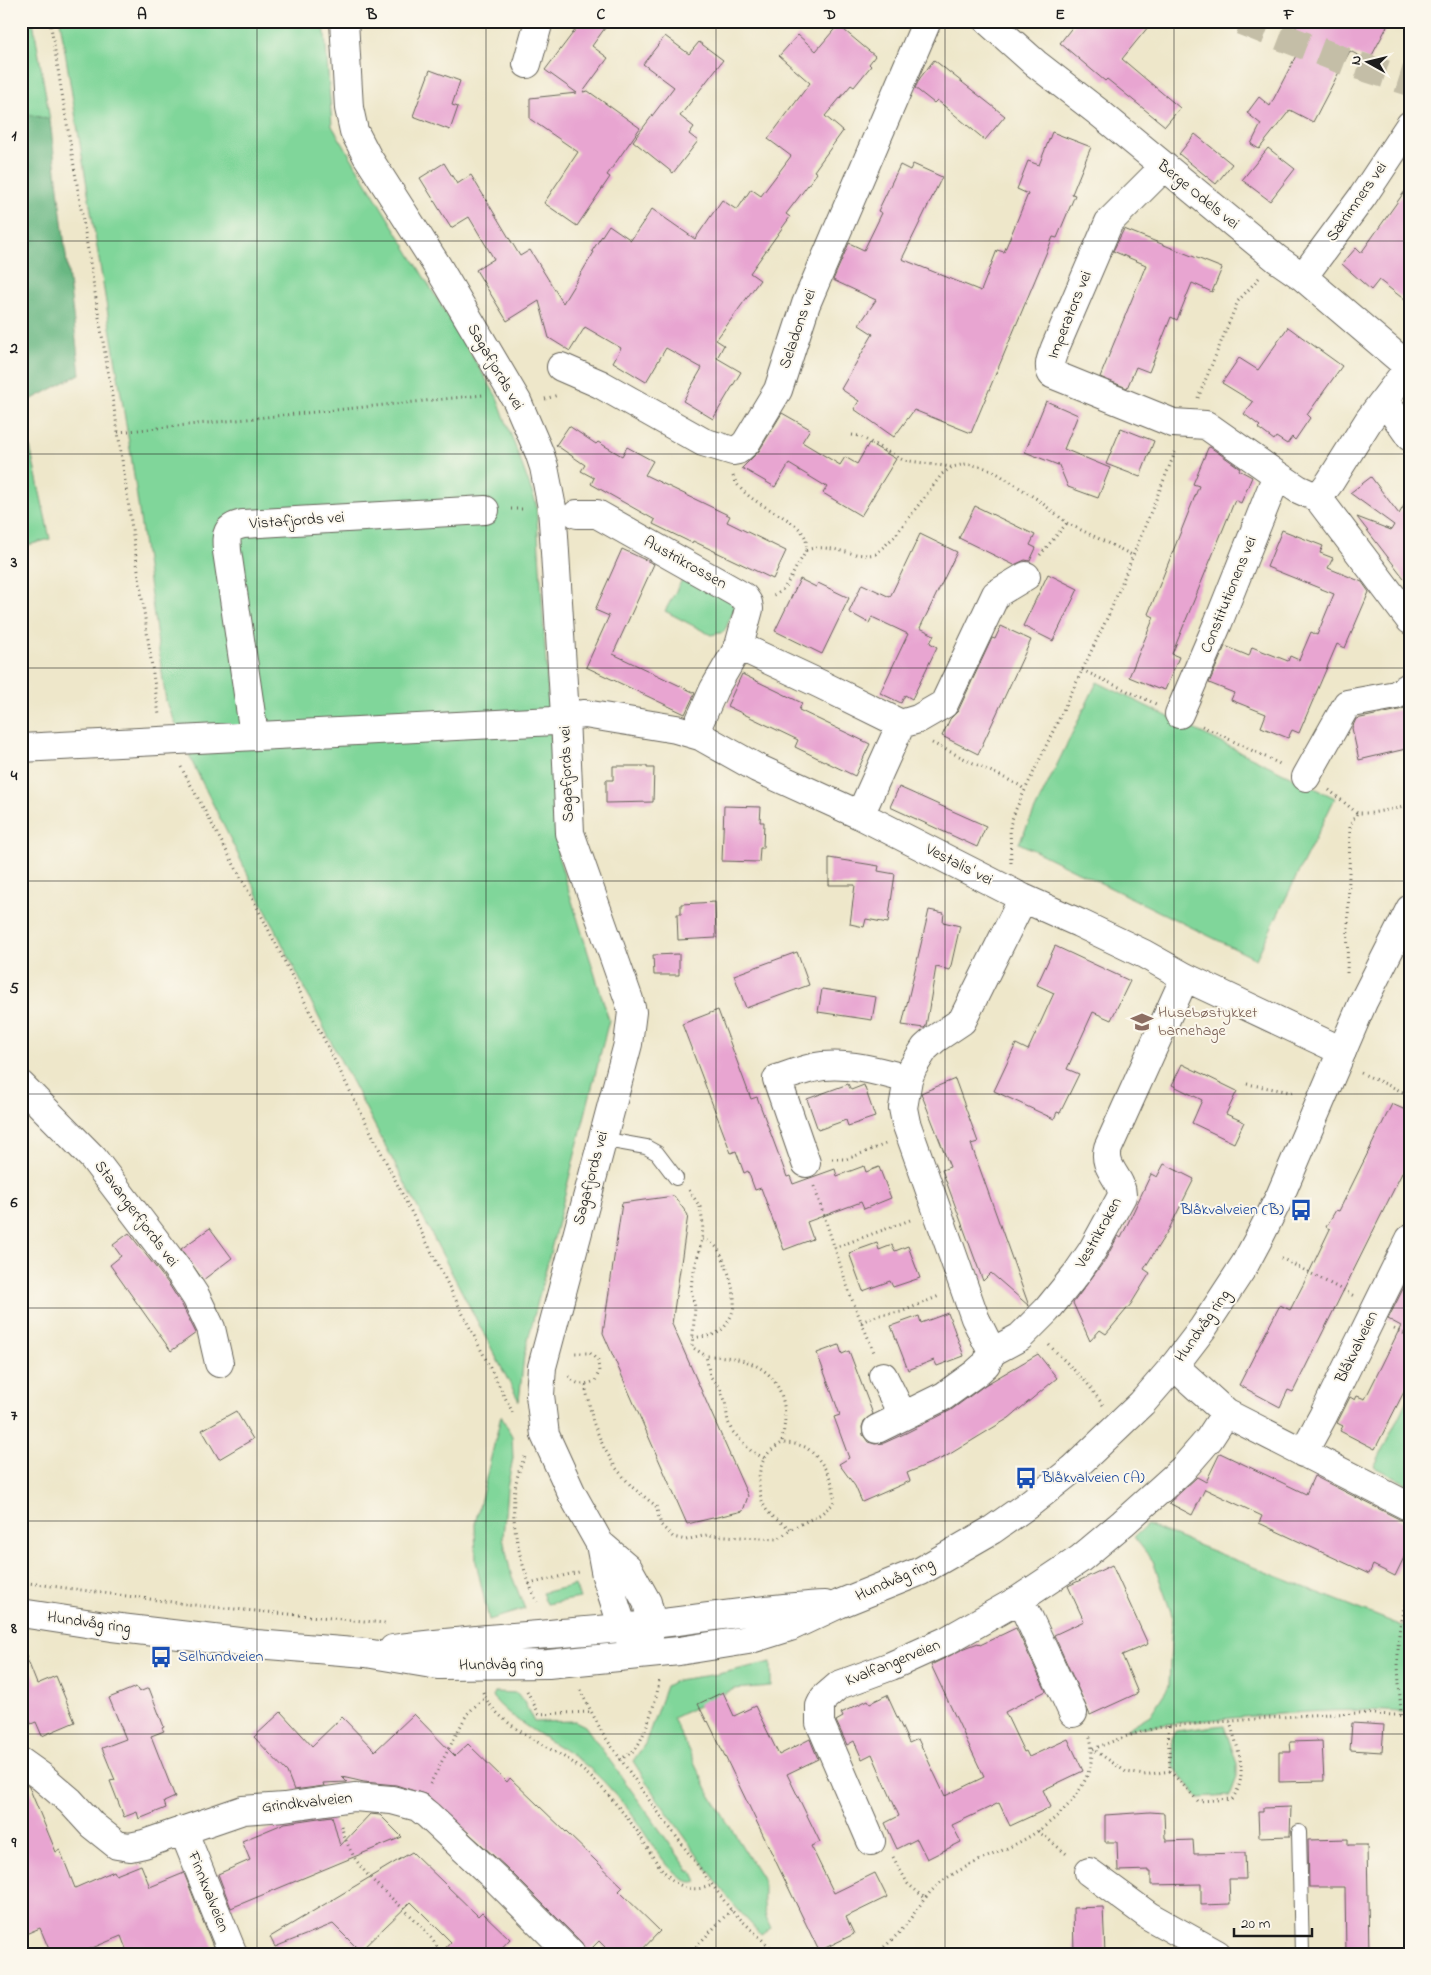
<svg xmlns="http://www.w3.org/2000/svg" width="1431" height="1975" font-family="'Indie Flower',sans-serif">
<rect width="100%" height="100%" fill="#fbf7ec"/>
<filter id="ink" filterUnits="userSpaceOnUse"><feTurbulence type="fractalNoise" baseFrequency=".02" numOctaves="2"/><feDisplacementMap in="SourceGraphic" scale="10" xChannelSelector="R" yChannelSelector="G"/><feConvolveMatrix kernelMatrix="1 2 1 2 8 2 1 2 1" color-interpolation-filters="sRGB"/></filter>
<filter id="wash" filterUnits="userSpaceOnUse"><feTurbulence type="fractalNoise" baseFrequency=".0096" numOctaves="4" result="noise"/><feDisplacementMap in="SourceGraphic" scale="20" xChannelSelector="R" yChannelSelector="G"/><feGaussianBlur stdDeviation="1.12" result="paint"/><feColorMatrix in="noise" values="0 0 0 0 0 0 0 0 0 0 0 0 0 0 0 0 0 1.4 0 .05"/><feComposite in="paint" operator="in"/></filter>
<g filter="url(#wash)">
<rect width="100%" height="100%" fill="#eee7ca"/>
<!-- green -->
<path fill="#80d69a" stroke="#4e795b" d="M21,21H33L50,120L21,112Z
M60,21H324L332,126L497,397L536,503L558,856L609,1020L524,1356L519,1401L332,1044L193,764L166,701L131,455Z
M21,405L50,539L21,547Z
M689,567L737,603L724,632L711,635L665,611Z
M1097,682L1335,798L1256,959L1019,843Z
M1407,1400L1410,1401V1485L1374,1467Z
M501,1416L512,1436L513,1458L507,1488L503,1538L511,1574L525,1609L489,1620L476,1562L475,1524Z
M1147,1525L1410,1629V1713C1359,1707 1305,1712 1254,1716C1211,1720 1168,1723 1125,1730L1150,1715L1169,1686L1172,1615L1153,1561L1134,1537Z
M575,1585L580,1598L547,1604L542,1593Z
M771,1662V1686L734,1689L673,1718L709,1793L763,1880C765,1888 763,1896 764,1904C764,1913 767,1920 771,1928L761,1935L732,1903L654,1794L633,1761L645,1744L666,1686L677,1680L718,1674Z
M495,1692L517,1693L524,1702L534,1722L575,1721L585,1726L690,1872L692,1871L697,1881C675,1891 641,1824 627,1808C612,1790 594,1769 573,1756C545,1737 515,1723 493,1698L492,1695Z
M1224,1725L1237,1764V1777L1230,1796L1199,1798L1174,1767L1172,1740L1176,1731Z"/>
<!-- forest -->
<path fill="#68b782" stroke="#426a4f" d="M21,112L50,120L80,374L21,405Z"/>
<g id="blocks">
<!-- building -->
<path fill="#e8a5d1" d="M582,21H610L592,46L608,58L583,92L588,91L640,128L607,175L610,177L577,226L544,203L578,152L530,119V98L577,93L545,70Z
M1077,21H1153L1122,59L1180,108L1165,126L1107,79L1105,81L1060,43Z
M1299,21H1390L1369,61L1350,51L1313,122L1290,110L1259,149L1251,144L1261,124L1247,113L1259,97L1270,106L1303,42L1292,35Z
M838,25L875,56L869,64L871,66L854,87L851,85L825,116L843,131L814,171L817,173L786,214L790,217L750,273L760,280L716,340L724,345L717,358L741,372L713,419L683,401L702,368L666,348L646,382L613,362L621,348L585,327L570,351L549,338L539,301L507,321L476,270L494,259L469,217L451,228L420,178L444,163L457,184L471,175L520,256L530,250L563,303L594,252L592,251L609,225L631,240L652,209L695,239L722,200L737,210L751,189L761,196L791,156L768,139L810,83L779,56L798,35L816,51Z
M665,36L689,54L699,42L723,60L680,116L694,127L689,134L698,141L673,173L633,141L674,87L643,64Z
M934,60L1005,116L985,140L937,100L934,103L915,88L920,78Z
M430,70L460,81L452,105L458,107L450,130L413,116Z
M1052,132L1091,147L1072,194L1075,195L1057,238L1053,237L971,433L914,410L894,437L854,409L859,401L841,389L873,334L859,325L876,300L833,280L849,243L864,250L882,213L878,211L900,165L910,170L913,164L942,177L902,259L981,291L997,250L1004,252L1028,194L1017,189L1028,161L1039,165Z
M1195,134L1232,164L1216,184L1179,154Z
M1268,148L1295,169L1270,201L1242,180Z
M1410,184V304L1379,280L1371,290L1342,264L1356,248L1361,253Z
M1124,229L1222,268L1212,292L1192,283L1177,320L1171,317L1149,372L1136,367L1127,388L1100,377L1146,265L1113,251Z
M1288,327L1342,366L1307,415L1310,418L1295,440L1292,437L1287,444L1276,437L1274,440L1258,428L1260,426L1244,414L1253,402L1222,383L1239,358L1258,370Z
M1046,401L1078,415L1064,449L1110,468L1098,498L1068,487L1058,463V465L1025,452Z
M782,413L810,429L802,442L840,465L845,457L857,464L869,443L896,459L861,516L823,493L827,487L789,464L775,487L742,468L759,451Z
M569,426L596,444L598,442L622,456L627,447L653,461L645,475L730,516L727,522L786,551L773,579L693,541L692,543L653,524L655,520L591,484L594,478L581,471L585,465L556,445Z
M1121,428L1154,441L1140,477L1106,464Z
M1210,447L1240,468L1239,470L1252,477L1241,503L1235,500L1224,527L1172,654L1179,657L1165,690L1159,688L1158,689L1129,677L1154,617L1148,614L1199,486L1193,484L1208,448Z
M1371,477L1399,514L1410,495V586L1357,517L1391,530L1394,525L1350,493Z
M975,506L1035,535L1030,545L1036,548L1030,561L1025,560L1014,565L959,538Z
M1282,530L1323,546L1320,553L1333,558L1328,568L1362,582L1369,592L1345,648L1337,644L1299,733L1292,730L1288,738L1261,727L1266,714L1231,700L1234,693L1209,683L1225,646L1249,656L1252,647L1288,661L1290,656L1299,660L1311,632L1317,635L1334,594L1267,567Z
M920,534L957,552L920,628L934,635L930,643L937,647L912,699L905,695L901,703L880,693L908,634L872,617L869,623L849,612L862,584L890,597Z
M622,549L654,564L613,654L695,693L685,714L586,667L609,616L595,610Z
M1048,574L1078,589L1053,641L1023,626Z
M800,579L816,587L818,583L849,598L822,654L775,631Z
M1001,626L1031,640L978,754L942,736L950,719L958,711L992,638L995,639Z
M742,674L802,703L799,710L870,744L855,776L795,747L798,740L727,706Z
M1410,706V748L1359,760L1352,728L1356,719L1399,710Z
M613,766H647V768H654L653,802L606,803V780H613Z
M899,787L986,826L977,847L890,807Z
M724,806L761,807L760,822H764L763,848H760L759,862L722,861Z
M829,858L879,866L878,871L895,874L888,923L866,919L864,927L850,924L855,885H829Z
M715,902L716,938L678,940L677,914H681V904Z
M929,910L944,913L943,922L960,926L950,970L936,967L926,1026L924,1028L902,1025Z
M1055,946L1130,981L1111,1020L1093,1012L1067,1069L1079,1074L1060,1113L1057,1112L1054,1119L994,1091L1016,1044L1028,1050L1054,993L1037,985Z
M797,952L809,985L746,1008L734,975Z
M679,954V975H654L653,955Z
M822,989L876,997L872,1020L818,1012Z
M718,1010L751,1099L757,1097L787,1177L790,1176L793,1184L835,1169L837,1176L864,1166L866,1172L879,1167L891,1198L864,1209L861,1202L807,1222L813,1239L784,1250L761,1188L755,1190L748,1171L744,1173L736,1151L731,1153L682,1024Z
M1182,1064L1237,1091L1226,1114L1244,1122L1234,1143L1192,1123L1202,1100L1172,1085Z
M955,1079L978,1142L971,1144L1029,1306L991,1273L983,1281L942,1170L950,1167L921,1093Z
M848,1084L851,1090L864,1085L875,1117L848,1126L846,1120L818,1130L807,1099Z
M1392,1104L1410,1112V1157L1293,1392L1288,1390L1280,1407L1239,1385L1280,1305L1290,1310L1304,1283L1330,1229L1326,1227L1336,1210L1339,1211Z
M1164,1164L1194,1179L1169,1229L1144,1269L1150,1273L1131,1304L1106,1334L1100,1330L1090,1341L1073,1303L1105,1260L1118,1236L1121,1238L1151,1174L1157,1177Z
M674,1196L688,1215L672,1324L748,1496L743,1511L687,1524L603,1333L622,1203Z
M210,1228L232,1258L203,1280L181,1249Z
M129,1233L168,1283L182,1305L196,1333L171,1351L110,1265L121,1256L113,1245Z
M877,1243L879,1250L892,1245L895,1251L908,1246L920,1278L893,1287L890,1281L863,1291L849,1253Z
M1410,1275V1380L1375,1449L1340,1431L1343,1426L1337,1423L1350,1397L1355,1400L1357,1396L1365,1399L1377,1375L1401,1326L1388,1319Z
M948,1313L964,1356L937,1366L934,1360L908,1370L891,1326L919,1316L921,1323Z
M839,1345L842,1354L849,1351L873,1414L864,1421L862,1427L863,1435L868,1442L875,1444L884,1443L906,1433L951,1410L985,1385L1038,1354L1057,1378L1009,1418L945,1457L907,1473L910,1481L862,1502L855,1486L839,1464L849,1458L834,1417L840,1415L817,1353Z
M236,1411L253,1439L219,1459L202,1430Z
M1220,1453L1306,1494L1314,1476L1403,1521L1410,1522V1545L1395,1576L1373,1565L1369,1574L1259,1523L1262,1516L1205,1489L1192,1515L1169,1503L1197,1477L1206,1482Z
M1112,1565L1148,1644L1122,1655L1138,1693L1090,1715L1054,1635L1084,1621L1068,1586Z
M1016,1628L1046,1691L1005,1712L1024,1752L1026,1751L1029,1757L1068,1739L1083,1771L1043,1790L1051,1807L1010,1826L999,1803L952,1825L961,1842L927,1859L917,1839L897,1849L885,1823L899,1816L872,1754L862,1759L854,1741L847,1745L836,1721L843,1717L841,1713L868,1700L870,1703L887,1695L909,1743L918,1739L945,1796L984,1777L931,1665L965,1648L978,1643L980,1645Z
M22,1646L37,1684L56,1676L75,1722L42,1736L36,1722L31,1724L21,1700Z
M136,1687L139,1692L149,1688L164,1727L162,1728L164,1731L151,1736L175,1797L164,1802L166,1808L139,1819L137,1812L124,1817L110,1781L115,1780L102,1748L126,1739L109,1698Z
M723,1692L734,1716L755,1706L779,1755L810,1739L818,1759L787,1774L820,1842L811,1846L834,1893L875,1873L887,1897L846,1917L854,1934L819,1951L708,1721L707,1722L698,1704Z
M281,1712L312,1746L342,1717L375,1751L414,1714L455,1756L468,1744L507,1782L510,1778L623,1887L619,1891L660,1931L638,1954H612L599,1941L586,1954L582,1943L506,1867L427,1795L396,1785L364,1782L342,1777L347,1782L323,1783L324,1786L294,1790L287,1772L254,1737Z
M1352,1723L1384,1725L1382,1752L1350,1750Z
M1322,1741L1324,1781L1279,1782V1752H1291L1290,1742Z
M21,1781L29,1787L56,1852L60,1850L75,1888L114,1871L116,1875L141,1865L150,1887L184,1873L216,1954H128L121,1936L78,1954H51L40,1928L21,1936Z
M1291,1807L1290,1836L1259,1837L1258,1812H1263V1808Z
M1150,1812L1164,1813L1165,1838H1166V1841L1193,1840L1194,1854L1245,1853L1246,1879H1229L1230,1904L1201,1905V1884L1151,1885V1872H1149V1870L1118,1871L1117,1842H1105V1815Z
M370,1814L380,1815L402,1837L231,1908L218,1874L250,1860L242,1841L285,1823L332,1816L340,1846Z
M1348,1839V1845H1367L1369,1954H1346L1345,1887H1309L1308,1840Z
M412,1852L478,1916L482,1912L510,1939L496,1954H440L451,1942L411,1902L360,1951L333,1924L275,1947L270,1937Z
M1103,1907L1105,1954H1074L1073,1908Z"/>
</g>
</g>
<g filter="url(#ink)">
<use href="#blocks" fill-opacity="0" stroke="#666359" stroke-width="1"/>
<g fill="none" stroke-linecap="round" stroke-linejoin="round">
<!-- trunk-tunnel -->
<path stroke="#c4bea7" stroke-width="28" stroke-dasharray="28 14" stroke-linecap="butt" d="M1241,21L1347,62L1410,82"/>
<!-- service casing -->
<g stroke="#666359" stroke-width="16">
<path id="service" d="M601,1139L646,1147L657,1153L676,1178
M1299,1832L1302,1954"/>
</g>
<!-- minor casing -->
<g stroke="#666359" stroke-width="30">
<path id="minor" d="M344,21L349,108L354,131L367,156L438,267L517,401L539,452L544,467L552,508L554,536L565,716L570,833L629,1000L632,1012L628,1044L542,1367L540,1395L545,1435L572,1494L600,1544L628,1568L647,1602L652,1624L646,1647
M988,21L1035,63L1102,115L1277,259L1303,277L1410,368
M527,64L539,21
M1164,167L1109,222L1055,348C1052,357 1047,365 1052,374L1173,423L1206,425L1277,475L1298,489L1318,498L1330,482L1369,420L1409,367
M1303,277L1363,196L1410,125
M561,367L600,384L703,442L733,451L738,450L746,443L778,390L806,304L927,21
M1384,400L1410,437
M1318,498L1410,620
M577,514H597L744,597L748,603L749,609L739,646L714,689L694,734
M739,646L820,684L901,724
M1179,714L1218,623L1277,475
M254,735L227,551C226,534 225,528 243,524L485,510
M21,748L554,721L565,716L585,714L676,729L700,736L757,768L860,815L1023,898L1079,923L1144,954L1185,977L1342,1051
M1306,777L1347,704L1396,695L1410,686
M860,815L901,724L918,719L944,704L996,594L1026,576
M21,1085L93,1158L181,1274L196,1297L211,1328L219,1363
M806,1163L777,1079C792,1074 807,1068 823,1066C851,1063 881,1072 908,1079
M992,1352L975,1318L906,1123L903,1108L908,1079L913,1067L925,1048L935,1039L962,1021L1023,898
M1174,1366L1226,1413L1410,1507
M883,1376L903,1416
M877,1429L944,1396L976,1373L986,1364L992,1352L1020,1337L1047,1310L1077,1273L1092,1251L1122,1196C1123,1178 1102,1169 1108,1148L1185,977
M1303,1453L1323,1416L1410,1239
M600,1544L606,1576L623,1628L637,1647
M1020,1599L1073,1713
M21,1762L42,1777L70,1801L92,1825L117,1845L130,1847L144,1844L243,1810L284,1807L354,1797L392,1800L418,1807L428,1815L495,1878L571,1954
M183,1830L233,1954
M871,1841L820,1723V1706L824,1698L839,1685L891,1666L946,1641L1020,1599L1080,1559L1123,1523L1182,1470L1209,1439L1226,1413
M1089,1872L1149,1916L1217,1954"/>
</g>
<!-- secondary casing -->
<g stroke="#666359" stroke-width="30">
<path id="secondary" d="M21,1613L112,1627L256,1644L366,1653L438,1665L548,1664L679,1651L748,1640L790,1627L839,1604L921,1571L992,1530L1029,1504L1073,1469L1142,1403L1174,1366L1203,1328L1245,1264L1260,1236L1280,1196L1363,1002L1410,909
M393,1649C468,1639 545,1635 621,1628C689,1621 757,1608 825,1605"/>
</g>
<!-- path -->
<path stroke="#666359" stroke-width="3" stroke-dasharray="1 4" stroke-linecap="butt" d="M50,21L118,432L159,715
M1198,398L1238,301L1259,278
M545,399L558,395
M118,432L483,395
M852,435L859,436L903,460L951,467
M733,476C745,510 813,517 806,549C805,555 800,561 797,566C791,577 785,591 773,596
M511,509H524
M806,550C831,542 852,559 876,554L895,536L942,474L952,467L966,464L979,466L992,470L1037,499L1067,523L1132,555
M1040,555L1067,523
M1082,670L1156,704
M1202,726L1282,765
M932,743L1019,785L1025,790
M181,767L259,911L514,1415
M1329,790L1357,813H1371L1410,806
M1011,863L1010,825L1015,811L1110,612L1176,450
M1347,973L1350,825L1357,813
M1361,1073L1410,1095
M1247,1084L1296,1093
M832,1159H847L886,1144
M814,1186L851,1297L874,1352
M689,1190L700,1207L703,1224L702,1239L692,1279L691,1290L695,1307L692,1347L706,1356
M834,1248L913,1219
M1281,1258L1354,1296
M861,1322L879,1315L901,1312L939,1296
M1394,1329L1410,1336
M693,1338C701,1336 713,1337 720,1331C727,1326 733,1314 734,1305C736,1291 725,1260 718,1249C714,1244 708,1240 702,1239
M1049,1345L1087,1383L1103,1405
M569,1376C576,1386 585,1385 595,1381L599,1372L598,1361L590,1353H573
M585,1385L593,1422L604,1448L616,1468L632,1487L656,1506L661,1525L673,1537L686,1540L707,1535L778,1539L791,1529L821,1514L833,1504C839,1486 821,1457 805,1447C798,1444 789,1443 782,1443C777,1446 770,1450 767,1455C755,1469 757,1500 769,1513C775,1519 784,1524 791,1529
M525,1457C502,1501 518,1560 537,1602
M764,1458L751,1451L732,1431L728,1422L725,1401L720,1388L710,1376L706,1356C747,1356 783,1368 785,1416C785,1424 783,1434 782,1443
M21,1582L202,1606L385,1623
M529,1584L579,1572
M580,1690L603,1734L649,1800L731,1910L777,1954
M527,1691L539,1714L590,1712
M483,1692C494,1723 546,1745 572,1762C586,1772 600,1785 611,1798C620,1809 629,1820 637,1831C654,1858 674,1902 712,1885
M1401,1715C1399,1675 1392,1630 1410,1593
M1168,1726L1170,1771L1198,1801L1232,1799C1250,1775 1237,1748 1230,1722
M620,1760C625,1756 632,1753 636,1748C644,1738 659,1693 659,1680
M1170,1771L1144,1775L1126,1772L1093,1749C1118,1739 1141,1730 1168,1726L1308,1715L1359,1713L1410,1716
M430,1784L467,1714L485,1697
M341,1826C346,1841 351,1855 362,1868C385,1898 424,1919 441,1954
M1038,1831L1069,1856
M893,1857L908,1884L925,1898
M689,1954L731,1910
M877,1954C886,1945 896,1937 904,1927C916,1912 925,1895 940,1883C970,1860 1008,1852 1038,1831C1069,1810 1102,1773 1089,1734"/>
<!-- service -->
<use href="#service" stroke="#fff" stroke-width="14"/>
<!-- minor -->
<use href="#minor" stroke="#fff" stroke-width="28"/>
<!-- secondary -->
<use href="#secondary" stroke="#fff" stroke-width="28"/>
</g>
</g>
<!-- grid -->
<path fill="none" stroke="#1c1c1c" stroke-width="1" stroke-opacity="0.55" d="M257,21V1954M486,21V1954M716,21V1954M945,21V1954M1174,21V1954M21,241H1410M21,454H1410M21,668H1410M21,881H1410M21,1094H1410M21,1308H1410M21,1521H1410M21,1734H1410"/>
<!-- icons -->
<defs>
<g id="school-bare" transform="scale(1.725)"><path d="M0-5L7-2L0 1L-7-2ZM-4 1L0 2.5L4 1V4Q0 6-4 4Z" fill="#8d6e63" stroke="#fbf7ec" stroke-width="2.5" paint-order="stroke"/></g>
<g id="bus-bare" transform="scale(1.725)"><path d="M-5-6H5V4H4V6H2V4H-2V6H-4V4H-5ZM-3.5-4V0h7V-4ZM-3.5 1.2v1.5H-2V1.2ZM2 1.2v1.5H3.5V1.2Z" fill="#1a4fb4" stroke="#fbf7ec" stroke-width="2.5" paint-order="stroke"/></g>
</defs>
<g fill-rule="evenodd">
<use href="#school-bare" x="1142" y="1022"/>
<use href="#bus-bare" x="1301" y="1210"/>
<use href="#bus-bare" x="1026" y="1478"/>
<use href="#bus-bare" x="161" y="1657"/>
</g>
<g text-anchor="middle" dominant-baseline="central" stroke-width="4" stroke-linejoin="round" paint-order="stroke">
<!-- street labels -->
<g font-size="16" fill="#1c1c1c" stroke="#fbf7ec">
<text transform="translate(1198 195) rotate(39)">Berge Odels vei</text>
<text transform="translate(1357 202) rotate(-55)">Særimners vei</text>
<text transform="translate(1070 315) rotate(-68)">Imperators vei</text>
<text transform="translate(798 329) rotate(-71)">Seladons vei</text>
<text transform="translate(495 367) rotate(60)">Sagafjords vei</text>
<text transform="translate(297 521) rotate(-4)">Vistafjords vei</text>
<text transform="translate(685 563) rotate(29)">Austrikrossen</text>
<text transform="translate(1229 595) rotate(-68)">Constitutionens vei</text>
<text transform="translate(567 774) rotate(-92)">Sagafjords vei</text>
<text transform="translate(959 865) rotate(27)">Vestalis' vei</text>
<text transform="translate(591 1178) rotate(-75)">Sagafjords vei</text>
<text transform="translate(136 1214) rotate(53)">Stavangerfjords vei</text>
<text transform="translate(1099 1233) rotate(-61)">Vestrikroken</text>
<text transform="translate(1203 1326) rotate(-55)">Hundvåg ring</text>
<text transform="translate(1357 1347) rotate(-64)">Blåkvalveien</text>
<text transform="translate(895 1580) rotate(-24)">Hundvåg ring</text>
<text transform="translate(89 1623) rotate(8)">Hundvåg ring</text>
<text transform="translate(893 1663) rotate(-22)">Kvalfangerveien</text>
<text transform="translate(501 1665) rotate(-1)">Hundvåg ring</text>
<text transform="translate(307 1803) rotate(-6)">Grindkvalveien</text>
<text transform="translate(208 1892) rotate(68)">Finnkvalveien</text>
</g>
<!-- education labels -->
<g font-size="16" fill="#785e54" stroke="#fbf7ec" text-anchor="start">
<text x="1158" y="1013">Husebøstykket<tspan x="1158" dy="18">barnehage</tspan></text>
</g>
<!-- transit labels -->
<g font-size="16" fill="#164399" stroke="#fbf7ec" text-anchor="start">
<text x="1284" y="1210" text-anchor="end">Blåkvalveien (B)</text>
<text x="1042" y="1478">Blåkvalveien (A)</text>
<text x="178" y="1657">Selhundveien</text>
</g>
</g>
<!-- margin -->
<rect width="1431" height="1975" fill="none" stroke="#fbf7ec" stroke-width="55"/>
<!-- north arrow -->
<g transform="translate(1368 62) rotate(278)" stroke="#fbf7ec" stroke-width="4" paint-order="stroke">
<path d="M0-4L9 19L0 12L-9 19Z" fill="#1c1c1c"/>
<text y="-8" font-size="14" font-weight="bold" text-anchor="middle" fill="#1c1c1c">N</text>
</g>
<!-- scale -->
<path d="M1234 1928v8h78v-8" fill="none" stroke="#1c1c1c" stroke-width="2.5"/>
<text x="1241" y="1928" font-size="15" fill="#1c1c1c" stroke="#fbf7ec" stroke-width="4" paint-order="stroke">20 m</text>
<rect x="28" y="28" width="1376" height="1920" fill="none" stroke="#1c1c1c" stroke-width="2"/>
<g font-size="16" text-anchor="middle" font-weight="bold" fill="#1c1c1c">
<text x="142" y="19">A</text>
<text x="372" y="19">B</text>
<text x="601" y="19">C</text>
<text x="830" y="19">D</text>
<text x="1060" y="19">E</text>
<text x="1289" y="19">F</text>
<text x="14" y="140">1</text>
<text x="14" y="353">2</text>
<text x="14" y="567">3</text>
<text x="14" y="780">4</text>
<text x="14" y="993">5</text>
<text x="14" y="1207">6</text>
<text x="14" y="1420">7</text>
<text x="14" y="1633">8</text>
<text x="14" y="1847">9</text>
</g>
</svg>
